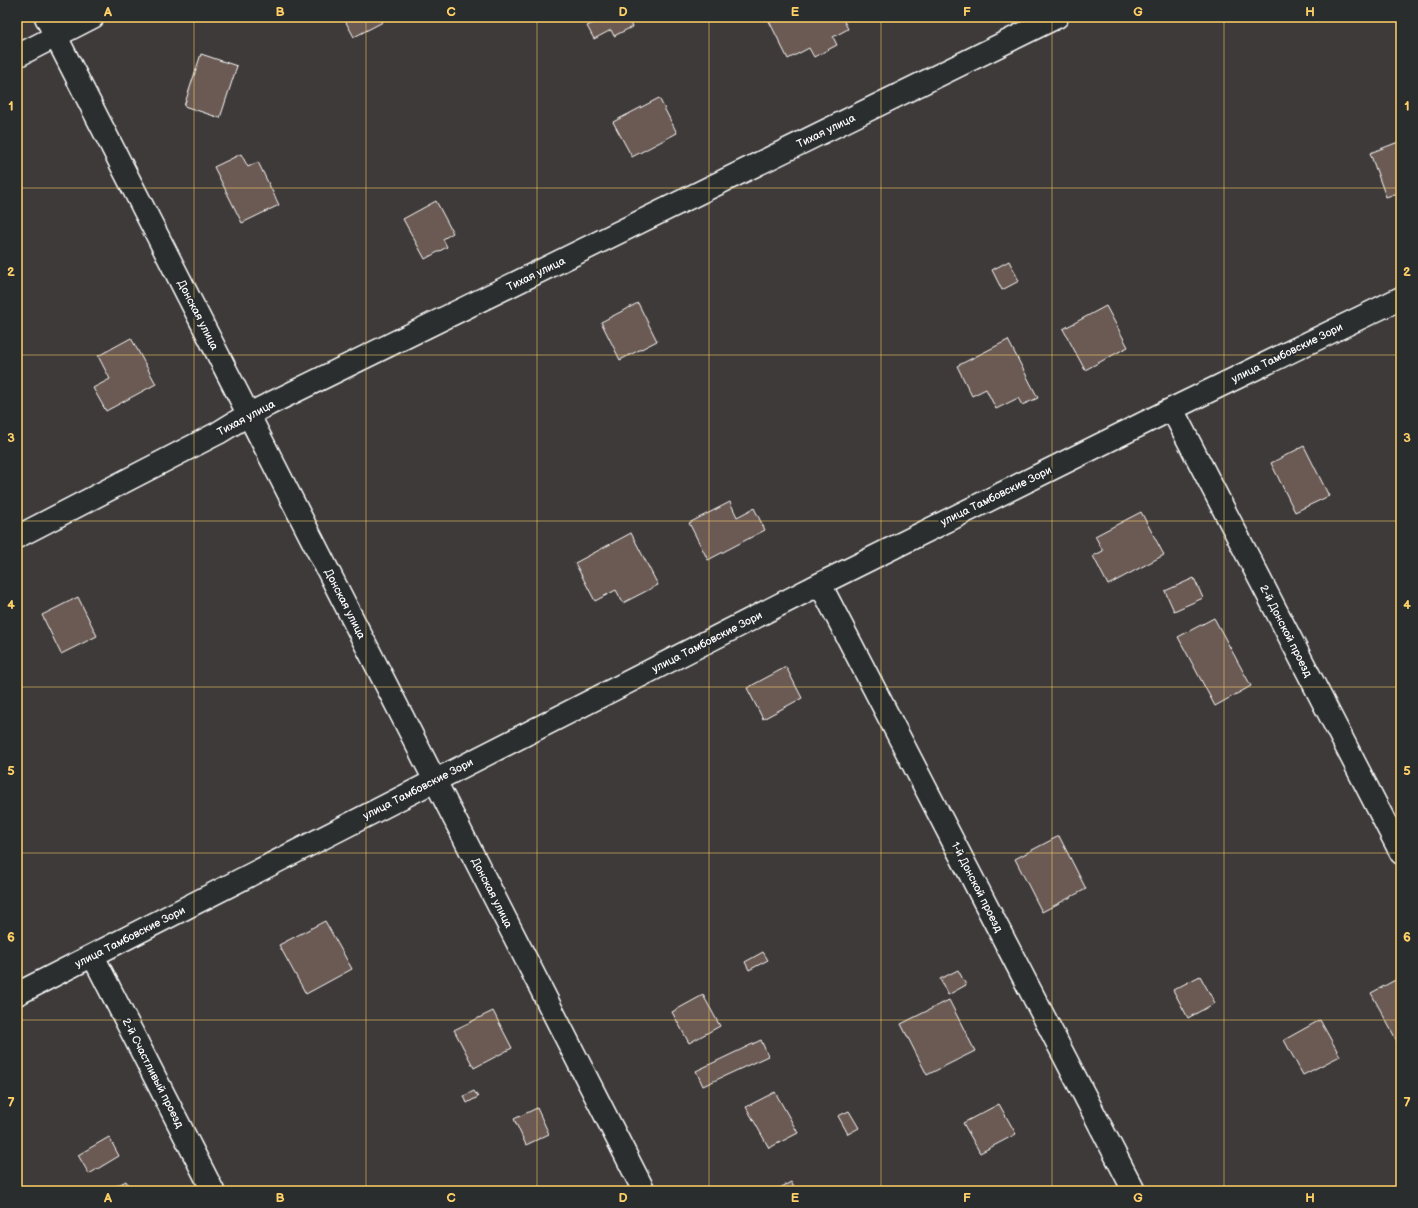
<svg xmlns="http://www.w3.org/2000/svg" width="1418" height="1208" font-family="'Balsamiq Sans',sans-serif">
<rect width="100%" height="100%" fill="#3e3a39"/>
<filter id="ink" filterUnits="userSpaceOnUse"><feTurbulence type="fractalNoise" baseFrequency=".025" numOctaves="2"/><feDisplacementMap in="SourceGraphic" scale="8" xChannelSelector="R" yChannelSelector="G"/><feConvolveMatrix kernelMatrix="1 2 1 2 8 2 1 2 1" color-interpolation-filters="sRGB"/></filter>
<g filter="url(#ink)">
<!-- building -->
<path fill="#6b5a53" stroke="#fff" d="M343,17H381L383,22L354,37Z
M605,17H627L632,27L614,36L611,30L594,39L587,26Z
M778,17H842L848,29L833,37L837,45L814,57L809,48L788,59L769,21Z
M201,54L237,66L220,118L184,106Z
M659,98L677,133L632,157L613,122Z
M1401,141V192L1386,197L1370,153Z
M241,154L248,167L258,162L279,205L242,223L214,167Z
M436,201L453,233L443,239L447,247L425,259L403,219Z
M1009,261L1019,281L1002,290L992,270Z
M638,303L657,341L620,360L601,322Z
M1106,306L1128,347L1085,370L1063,329Z
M131,338L156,384L106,411L93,388L110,379L98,356Z
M1008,340L1038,398L1022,405L1018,398L996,409L986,389L972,396L957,366Z
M1304,446L1329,496L1295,512L1271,463Z
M730,502L737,517L754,508L765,530L708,560L689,523Z
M1141,512L1164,555L1108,585L1093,556L1103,551L1095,536Z
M631,533L658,585L623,603L616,590L595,601L575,563Z
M1194,578L1203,598L1174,611L1165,591Z
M78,597L97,636L61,654L42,615Z
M1214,618L1251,686L1215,706L1178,637Z
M786,667L802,698L763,719L747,688Z
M1059,836L1086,889L1042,912L1015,859Z
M325,921L352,969L306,994L279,945Z
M763,952L768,960L749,970L745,962Z
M958,970L966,985L948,995L940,979Z
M1200,976L1215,1003L1188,1018L1173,990Z
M1401,977V1039L1397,1041L1371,993Z
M703,995L720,1026L689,1043L672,1012Z
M949,1000L975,1051L927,1075L901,1024Z
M493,1011L512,1048L474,1068L454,1030Z
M1320,1020L1340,1056L1303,1075L1284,1040Z
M761,1040L768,1056L703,1086L696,1071Z
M474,1091L478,1097L467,1103L464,1096Z
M775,1092L798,1133L769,1148L746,1107Z
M999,1104L1016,1134L980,1153L963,1123Z
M537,1108L549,1134L526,1145L514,1119Z
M849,1111L859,1128L848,1134L838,1116Z
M109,1137L119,1156L89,1174L78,1155Z
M126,1181L131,1191H107Z
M791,1182L796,1191H774Z"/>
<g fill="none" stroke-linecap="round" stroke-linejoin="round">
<!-- minor casing -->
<g stroke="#fff" stroke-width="25">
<path id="minor" d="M46,17L644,1191
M17,56L93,17
M1172,409L1401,853
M17,537L218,433L249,414L1057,17
M820,584L1134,1191
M93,956L213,1191
M17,994L820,584L1172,409L1401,298"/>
</g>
<!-- minor -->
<use href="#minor" stroke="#2a2d2e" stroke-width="22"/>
</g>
</g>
<!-- grid -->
<path fill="none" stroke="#ffd166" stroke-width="1" stroke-opacity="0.55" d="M194,17V1191M366,17V1191M537,17V1191M709,17V1191M881,17V1191M1052,17V1191M1224,17V1191M17,188H1401M17,355H1401M17,521H1401M17,687H1401M17,853H1401M17,1020H1401"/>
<g text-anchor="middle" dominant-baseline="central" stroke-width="4" stroke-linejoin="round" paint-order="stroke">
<!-- street labels -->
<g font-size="11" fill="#fff" stroke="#2a2d2e">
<text transform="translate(826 131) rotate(-26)">Тихая улица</text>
<text transform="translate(536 274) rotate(-26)">Тихая улица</text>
<text transform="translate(198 315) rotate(63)">Донская улица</text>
<text transform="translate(1287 353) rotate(-26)">улица Тамбовские Зори</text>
<text transform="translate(246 418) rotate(-28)">Тихая улица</text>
<text transform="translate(996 496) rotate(-26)">улица Тамбовские Зори</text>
<text transform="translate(345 604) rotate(63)">Донская улица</text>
<text transform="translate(1286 631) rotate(63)">2-й Донской проезд</text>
<text transform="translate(707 642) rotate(-27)">улица Тамбовские Зори</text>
<text transform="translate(418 789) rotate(-27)">улица Тамбовские Зори</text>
<text transform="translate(977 887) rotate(63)">1-й Донской проезд</text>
<text transform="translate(492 893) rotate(63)">Донская улица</text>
<text transform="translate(130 937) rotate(-27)">улица Тамбовские Зори</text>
<text transform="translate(153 1073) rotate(63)">2-й Счастливый проезд</text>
</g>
</g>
<!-- margin -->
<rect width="1418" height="1208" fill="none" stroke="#2a2d2e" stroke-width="44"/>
<rect x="22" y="22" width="1374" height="1164" fill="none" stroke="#ffd166" stroke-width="1.5"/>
<g font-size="13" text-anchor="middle" font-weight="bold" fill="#ffd166">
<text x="108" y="16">A</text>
<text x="280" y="16">B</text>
<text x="451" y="16">C</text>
<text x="623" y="16">D</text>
<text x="795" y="16">E</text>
<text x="967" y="16">F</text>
<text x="1138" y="16">G</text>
<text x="1310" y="16">H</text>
<text x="11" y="110">1</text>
<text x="1407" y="110">1</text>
<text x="11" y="276">2</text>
<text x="1407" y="276">2</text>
<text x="11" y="442">3</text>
<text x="1407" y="442">3</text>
<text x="11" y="609">4</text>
<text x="1407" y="609">4</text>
<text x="11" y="775">5</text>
<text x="1407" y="775">5</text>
<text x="11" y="941">6</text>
<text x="1407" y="941">6</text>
<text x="11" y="1107">7</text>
<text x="1407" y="1107">7</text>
<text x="108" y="1202">A</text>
<text x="280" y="1202">B</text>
<text x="451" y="1202">C</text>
<text x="623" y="1202">D</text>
<text x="795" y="1202">E</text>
<text x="967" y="1202">F</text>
<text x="1138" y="1202">G</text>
<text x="1310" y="1202">H</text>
</g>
</svg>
